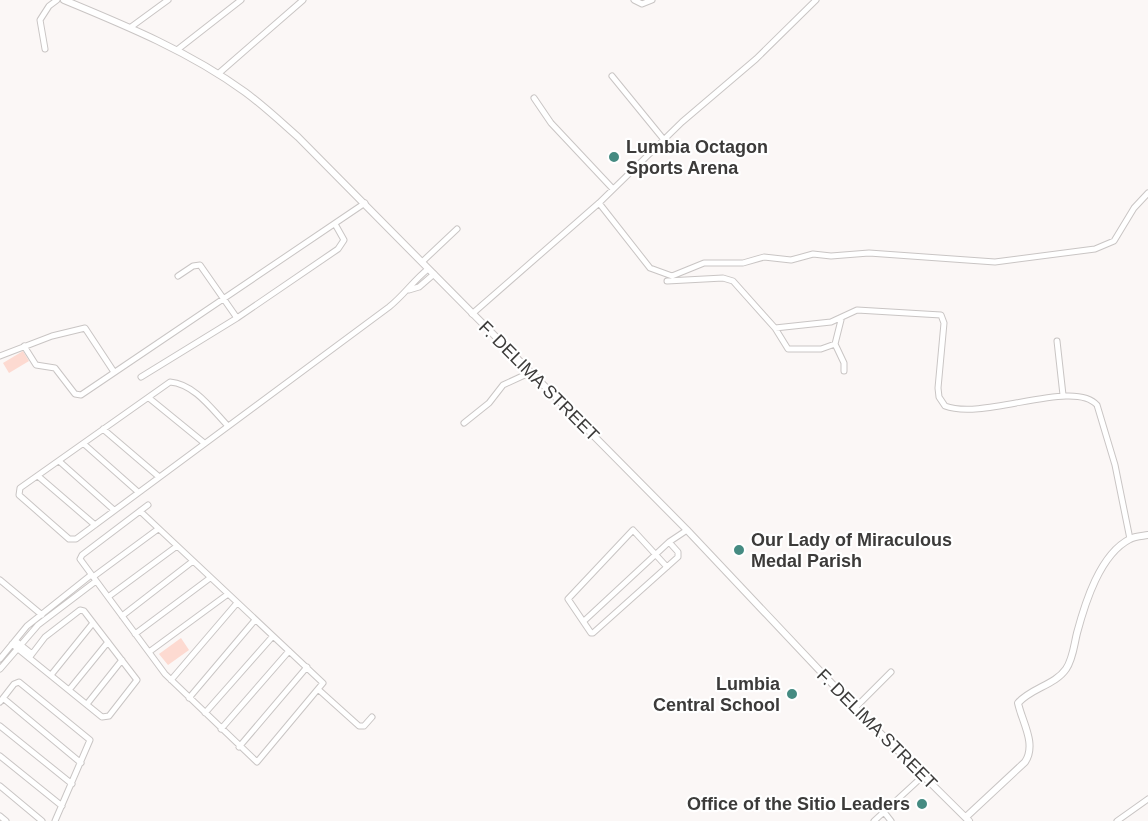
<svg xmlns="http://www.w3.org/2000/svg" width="1148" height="821" font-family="Arial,sans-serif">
<rect width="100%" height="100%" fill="#fbf7f6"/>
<!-- green -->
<path fill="#fddad1" d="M23,351L29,361L9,373L3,363Z
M181,638L189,650L168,665L159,654Z"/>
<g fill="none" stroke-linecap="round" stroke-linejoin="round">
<!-- minor casing -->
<g stroke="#c9c5c4" stroke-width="7">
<path id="minor" d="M634,0L642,4L652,0
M131,27L168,0
M45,49L40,20L49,6L57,0
M177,50L241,0
M218,74L303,0
M612,76L665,141
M534,98L551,123L613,189
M599,203L650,268L672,276L704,263H743L764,257L791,260L813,254L831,256L869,253L995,262L1095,249L1114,241L1134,208L1148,193
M422,262L457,229
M178,276L193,266L200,265L237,318
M667,281L723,278L733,281L775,328L831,322L857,310L941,315L944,323L938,388L939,397L945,406C984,421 1074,378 1097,405L1115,465L1130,539
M409,290L419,287L434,274
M472,314L599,203L682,122L756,59L816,0
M775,328L788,349H821L835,344L841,320
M1057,341L1063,395
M835,344L844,363V371
M24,346L36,365L55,368L75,394L81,395L365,203
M0,356L52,336L85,328L114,372
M141,377L237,318L338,249L344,240L335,224
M149,398L203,442
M464,423L489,403L503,385L529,373
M227,425C211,408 194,384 170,382L20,488L19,495L69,539H76L389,307C404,295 413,281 428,269
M103,429L158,476
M84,444L137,491
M59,461L114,510
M38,476L95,525
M140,511L323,683L257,762L165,674L80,559L82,555L148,505
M667,567L633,530L568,599L591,633H593L678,557V552L669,542
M93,577L158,529
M0,580L42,615
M108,597L177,546
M122,616L193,561
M584,621L669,542L687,530
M135,634L210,578
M17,642L32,654
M12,644L102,717L109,716L137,680L84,611L80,610L45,637L29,658
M149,652L228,594
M0,659L27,626L91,575
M0,669L38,625L96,581
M51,675L93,623
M171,680L237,603
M69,690L108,642
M319,690L359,726H364L372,717
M3,698L81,763
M189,698L255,620
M0,702L14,684L19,682L90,740L55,821
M87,704L122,660
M855,708L891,672
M205,713L273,636
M0,726L72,784
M221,729L289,651
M239,747L307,667
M0,756L62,806
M0,786L42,821
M884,812L891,821
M0,816L6,821
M874,821L923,776
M1117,821L1148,799"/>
</g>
<!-- tertiary casing -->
<g stroke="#c9c5c4" stroke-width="8">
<path id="tertiary" d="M64,0C127,26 190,52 245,92C264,106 281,122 298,137L687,530L855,708L969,821
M966,817L1025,762C1037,744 1022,722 1018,703C1031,688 1055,685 1066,669C1073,659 1074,645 1077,633C1085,603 1100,554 1130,539C1135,536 1143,536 1148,535"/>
</g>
<!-- minor -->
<use href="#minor" stroke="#fff" stroke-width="5"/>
<!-- tertiary -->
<use href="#tertiary" stroke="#fff" stroke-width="6"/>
</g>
<!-- markers -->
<g fill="#458b82" stroke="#fff" stroke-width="2">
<circle cx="614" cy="157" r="6"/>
<circle cx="739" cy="550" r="6"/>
<circle cx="792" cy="694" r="6"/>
<circle cx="922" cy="804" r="6"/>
</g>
<g text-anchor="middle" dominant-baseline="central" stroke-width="4.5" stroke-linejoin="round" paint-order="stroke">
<!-- poi labels -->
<g font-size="18" font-weight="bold" fill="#3c3b3a" stroke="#fff" text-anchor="start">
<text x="626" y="147">Lumbia Octagon<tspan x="626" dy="21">Sports Arena</tspan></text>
<text x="751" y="540">Our Lady of Miraculous<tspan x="751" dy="21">Medal Parish</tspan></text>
<text x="780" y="684" text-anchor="end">Lumbia<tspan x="780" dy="21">Central School</tspan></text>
<text x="910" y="804" text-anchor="end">Office of the Sitio Leaders</text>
</g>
<!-- street labels -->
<g font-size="18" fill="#3c3b3a" stroke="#fff">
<text transform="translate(539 381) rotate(45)">F. DELIMA STREET</text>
<text transform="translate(877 729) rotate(45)">F. DELIMA STREET</text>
</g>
</g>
</svg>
